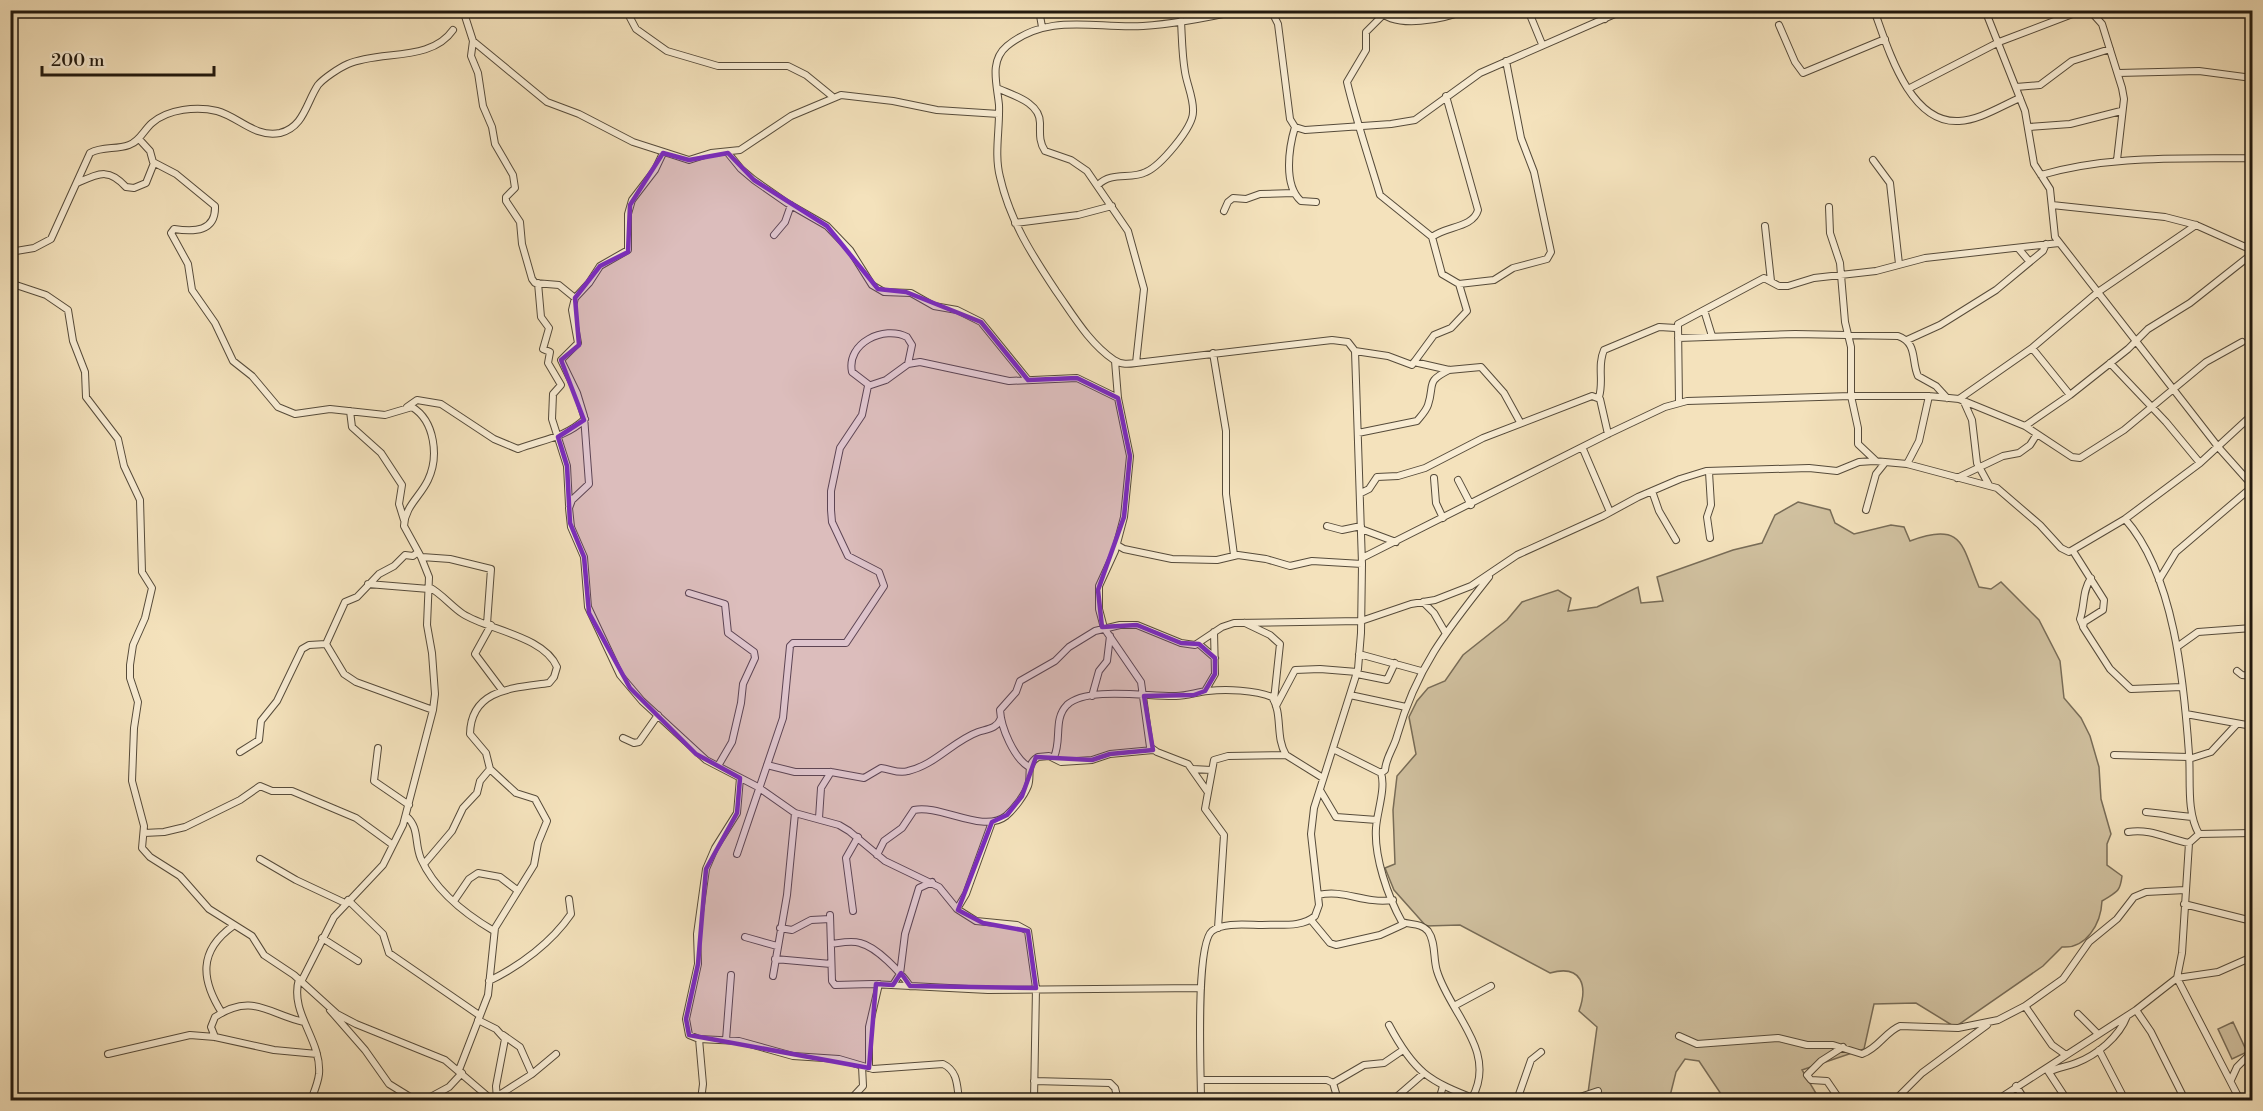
<svg xmlns="http://www.w3.org/2000/svg" width="2263" height="1111" font-family="'Libre Bodoni',serif">
<rect width="100%" height="100%" fill="#f4e2bc"/>
<filter id="stains"><feTurbulence type="fractalNoise" baseFrequency=".00333" numOctaves="4"/><feColorMatrix values="0 0 0 0 .2 0 0 0 0 .09 0 0 0 0 .02 0 0 0 .5 -.17"/></filter>
<radialGradient id="worn" r=".72"><stop offset=".6" stop-color="#630" stop-opacity="0"/><stop offset="1" stop-color="#630" stop-opacity=".3"/></radialGradient>
<!-- green -->
<path fill="#d0c09f" stroke="#786c57" stroke-width="1.5" d="M1798,502L1830,510L1835,523L1854,534L1891,525L1904,527L1910,541C1965,520 1962,548 1979,587L1991,589L2001,582L2039,620L2060,661L2064,698L2081,718L2090,736L2099,767L2101,799L2111,834L2107,844V865L2122,876C2120,893 2116,892 2102,901C2101,924 2086,949 2062,947L2043,966L1955,1027L1916,1003L1874,1004L1864,1049L1802,1070L1820,1100H1725L1699,1061L1685,1059L1676,1072L1669,1100H1595L1588,1093L1597,1027L1579,1011C1588,986 1582,964 1550,973L1460,925L1426,926L1394,890L1385,868L1395,864L1393,810L1397,776L1416,754L1409,717L1417,701L1428,688L1445,681L1463,655L1507,620L1522,602L1558,590L1571,598L1568,611L1597,607L1638,587L1641,603L1663,601L1657,577L1733,550L1762,543L1775,515Z
M2233,1022L2247,1052L2232,1059L2218,1029Z"/>
<g fill="none" stroke-linecap="round" stroke-linejoin="round">
<!-- minor casing -->
<g stroke="#564b3a" stroke-width="8">
<path id="minor" d="M463,10L473,41L547,102L579,114L633,142L689,160L711,153L740,150L791,116L841,95L893,101L937,110L999,114
M626,10L636,29L667,51L718,66H788L806,75L833,97
M1039,10L1042,27
M1271,10L1278,24L1290,119L1295,127L1305,130L1391,124L1415,120L1480,73L1624,10
M1378,10C1396,30 1444,19 1466,10
M1528,10L1542,44
M1601,10L1605,19
M1874,10C1888,48 1909,124 1959,121C1980,120 2001,106 2020,98
M1985,10L2025,111L2034,164L2050,189L2055,237L2219,448L2252,485
M2079,12L2093,14L2102,24L2122,88L2124,99L2117,160
M1779,25L1795,62L1803,73L1885,39
M473,41L471,56L478,73L483,106L492,127L495,144L513,175L515,188L506,197V201L520,222L522,244L532,279L535,283L559,285L575,298
M2118,73L2199,71L2252,78
M2016,87L2040,85L2072,61L2110,49
M997,88C1012,95 1040,102 1040,123C1040,134 1039,142 1045,151L1071,160L1087,171L1128,231L1144,289L1136,363
M1908,89L1999,42L2083,10
M1295,127C1289,147 1283,185 1301,201L1316,202
M2029,127L2070,124L2121,111
M139,139L150,151L153,162L176,174L215,206C216,232 194,232 174,229L171,233L188,264L192,290L215,323L233,361L252,376L278,407L295,414L330,409L385,415L412,407C435,421 439,457 428,480C420,497 405,506 404,526L421,557L429,577L427,625L432,653L435,694L433,710L403,825L383,865L334,917L301,982
M2252,143V172
M663,153L655,170L632,200L628,214V250L600,266L589,283L575,298L572,310L578,343L561,360L577,393L584,416L589,484L572,500L569,508L571,527L584,557L588,607L620,675L642,701L706,760L758,787L795,813L839,825L849,831L885,861L939,887L957,909L976,921L1017,925L1028,931L1036,988L1034,1100
M728,153L741,169L754,180L787,203L827,226L850,250L872,285L884,292L911,293L934,306L957,310L981,322L1028,380
M1873,160L1890,183L1899,264
M2041,175C2109,155 2181,159 2251,158
M77,183C100,173 109,168 126,187L134,188L146,183L154,163
M1098,185C1112,171 1130,180 1146,172C1160,166 1193,128 1193,112C1194,99 1187,85 1185,72C1182,55 1182,38 1181,21
M2052,205L2165,217L2196,225L2252,250
M1829,207L1830,233L1840,263L1845,322L1851,347V396L1858,428V444L1876,461
M1224,211L1228,202L1233,198L1246,199L1260,194L1294,193
M1015,223L1078,215L1112,206
M1765,226L1771,281
M774,235L785,222L791,205
M1432,237C1446,226 1473,228 1478,210L1446,96
M2018,248L2029,261
M10,252L34,248L51,239L90,153C103,146 116,150 129,145C140,141 143,131 152,123C168,109 197,106 217,111C239,117 255,138 280,133C304,127 306,103 318,85C324,78 339,68 348,64C381,50 431,62 453,30
M10,283L46,295L68,310L73,341L85,372L86,397L118,439L124,466L140,500L142,572L152,588L145,618L133,645L130,665V678L138,702L134,728L132,781L144,826L142,848L150,857L180,876L209,909L252,936L264,955L294,975L337,1014L356,1024L445,1060L492,1100
M538,283L541,317L549,328L543,349L550,352L548,363L561,385L553,394L552,419L567,466L569,505
M1459,284L1494,280L1513,268L1547,259L1551,252L1534,172L1521,138L1506,61
M1704,310L1712,336
M1678,338L1795,334L1898,336C1918,343 1911,361 1918,376L1936,386L1947,398
M1907,340L1940,325L1996,290L2043,251L2046,244
M2032,348L2070,395
M1355,351L1388,356L1412,365L1434,335L1451,328L1467,311L1459,284L1442,274L1432,237L1380,195C1369,158 1356,120 1347,82L1366,50V32L1383,15
M1213,353L1226,431V494L1234,555
M1115,361L1118,398L1130,456L1124,517L1115,551L1099,586V609L1104,628L1141,682L1150,747L1157,752L1188,764L1207,791
M1414,362L1449,370L1481,367L1504,393L1520,422
M2110,363L2166,422L2200,463
M869,385L852,372C846,343 884,325 907,337L912,345L908,364
M1599,397C1604,381 1597,366 1604,350L1659,327L1676,328
M1959,399L2032,348L2098,292L2196,225
M1964,402L1972,420L1977,463L1989,485
M1679,403L1678,324L1764,278L1779,286H1788L1814,278L1876,271L1925,258L2059,243
M407,407L417,400L441,404L494,439L518,449C541,440 565,438 585,419
M350,411L352,427L381,453L402,485L399,504L404,520
M2025,426L2070,395L2128,349L2148,329L2190,303L2252,254
M1358,433L1417,421C1421,416 1426,411 1428,405C1435,384 1425,382 1449,370
M1583,449L1610,512
M1907,464L1919,441L1929,396
M1709,472L1711,505L1707,517L1710,538
M1434,478L1436,503L1443,518
M1957,478L2003,456L2019,453L2030,445L2037,434
M1458,480L1471,505
M1652,491L1659,511L1676,540
M1361,493L1369,489L1377,477L1398,476L1425,468L1483,438L1592,396L1600,399L1608,434
M1866,510L1876,474L1884,464
M2125,519C2174,574 2184,682 2189,754C2191,780 2186,811 2199,834
M1327,526L1342,530L1361,526
M1361,529L1396,542
M1117,545L1124,549L1172,559L1217,560L1238,555L1266,559L1290,566L1312,561L1362,564
M2073,551L2104,600L2103,610L2084,622L2083,627L2110,669L2131,689L2182,687
M422,557L450,559L491,569L487,624
M1362,558L1608,434L1665,407L1687,401L1851,396H1929L1959,399L2025,426L2072,457L2080,458L2124,430L2206,362L2242,342
M2159,580L2176,552L2252,487
M368,584L429,589
M689,593L725,604L728,633L754,652L755,658L743,684L741,703L732,742L718,766
M1423,602L1434,613L1445,632
M1245,623L1270,635L1280,644L1274,700
M491,625L475,654L502,690
M2083,626L2080,619C2085,605 2082,591 2091,578
M326,644L344,674L356,682L433,710
M1199,644L1215,658
M2177,647L2198,632L2252,628
M1359,654L1421,671
M2237,671L2242,675L2252,676
M1357,674L1387,680L1395,663
M1205,691L1215,674L1214,632
M1350,695L1406,707
M1092,696L1099,671L1107,661L1110,636
M1276,706L1295,670L1320,669L1357,672
M2186,714L2252,726
M623,738L634,743L639,742L658,715
M378,748L374,781L409,805
M1333,749L1381,773C1386,788 1377,812 1376,828C1374,857 1388,897 1402,922C1411,925 1421,923 1428,931C1436,942 1433,959 1437,971C1450,1014 1498,1051 1472,1098
M240,752L259,740L261,721L277,701L302,649L309,645L326,644L345,602L357,597L379,574L394,566L405,555L413,556L418,552
M2114,755L2189,757
M1054,757C1062,740 1053,719 1067,705C1087,686 1149,697 1176,696C1187,696 1197,692 1208,691C1226,689 1255,690 1272,697C1283,714 1275,737 1286,755
M2189,759L2211,752L2236,725
M767,765L795,772H831L864,778L881,768C891,769 898,774 908,771C935,765 953,741 978,732C987,729 997,729 1001,718
M1029,767C1014,758 1001,728 1000,710L1016,692L1020,681L1055,661L1069,647L1095,631L1120,625H1137L1181,643L1195,645L1222,627L1234,623L1361,621L1411,604L1435,600L1471,586L1517,555L1603,516L1638,497L1680,479L1706,471L1809,468L1837,471L1859,462L1874,461L1907,464L1997,488L2040,525L2061,548L2069,552L2125,519L2200,463L2252,415
M1193,769L1211,770
M1381,773L1385,770C1386,757 1394,748 1397,736C1416,669 1446,631 1489,577
M740,778L737,813L715,848L706,869L697,934L698,964L686,1019L689,1035L699,1039L739,1041L793,1056L839,1059L873,1069L943,1064C958,1071 957,1086 959,1100
M1320,790L1336,817L1377,820
M2146,812L2192,817
M406,816C420,828 414,843 421,859C435,890 465,914 494,931
M819,818L821,788L831,772
M2128,832C2150,828 2168,839 2189,843
M144,833L164,832L185,827L240,800L260,786L272,791H292L356,818L393,845
M737,854L783,718L790,646L793,643H846L884,586L879,572L848,556L832,522L831,510V491L840,448L862,415L868,386L886,380L908,364L920,362L1009,381L1077,378L1118,398
M877,855L884,841L902,828L914,810C940,804 983,834 1006,816C1014,809 1024,796 1028,786C1032,775 1025,765 1038,757L1049,756L1061,762L1092,760L1110,754L1153,750
M260,859L296,880L345,903
M424,864L452,831L463,808L477,793L480,781L490,769L486,753L470,734C471,688 515,688 549,683L554,677L557,667C544,636 488,630 463,614C451,606 442,594 429,587
M1318,895C1345,889 1363,904 1393,900
M348,900L383,934L389,953L479,1015
M454,901L469,879L478,873L500,877L517,890
M2184,904L2252,921
M957,909L966,894L992,822
M853,911L846,858L858,837
M830,915L832,981L835,985L872,984L988,990L1201,988
M1311,920L1330,943L1336,945L1380,935L1404,924
M780,928L792,930L811,920L830,919
M1218,928L1224,835L1205,809L1214,760L1228,756L1286,755L1323,778
M745,937L777,946
M322,938L358,961
M831,944C840,943 851,940 860,943C877,947 900,972 910,986
M775,959L831,964
M773,976L787,895L795,813
M299,979C289,1013 322,1040 319,1074C318,1083 314,1092 311,1100
M489,981C520,966 552,942 571,914L569,899
M893,985L900,974L905,934L919,888L932,882
M1454,1006L1491,986
M2025,1006L2052,1045L2066,1055
M330,1010L365,1050L389,1084L415,1100
M2136,1010L2151,1032L2185,1100
M222,1013C201,980 198,951 233,926
M2078,1014L2098,1034
M478,1020L496,1029L505,1039L496,1086L497,1100
M1389,1025C1414,1072 1428,1081 1478,1100
M503,1035L520,1047L532,1074
M1679,1036L1697,1044L1778,1038L1807,1045H1833L1862,1054C1879,1048 1885,1032 1900,1026L1958,1028L1998,1020L2025,1006L2063,979L2089,942L2117,919L2134,897L2146,892L2185,890
M215,1037L211,1027L215,1017C252,992 268,1014 304,1022
M699,1039L703,1084L701,1100
M726,1040L731,975
M2099,1050L2125,1100
M108,1054L190,1035L215,1037L274,1050L317,1054
M869,1068V1027L879,984
M459,1070L488,995L495,928L534,865L538,843L547,821L535,799L516,793L490,769
M2048,1071L2067,1100
M2049,1072C2058,1067 2066,1067 2076,1063C2097,1055 2119,1037 2127,1016
M1201,1080H1327L1333,1083L1338,1100
M2231,1080L2237,1067L2252,1052
M1034,1081L1110,1083L1115,1088L1118,1100
M1333,1083L1364,1065L1384,1063L1403,1050
M2016,1086L2025,1100
M496,1097L532,1074L556,1054
M425,1100L449,1087L462,1073
M850,1100L863,1086L862,1066
M1201,1100C1201,1074 1195,945 1212,931C1223,922 1248,925 1262,925C1279,924 1302,928 1315,916L1319,905L1311,834L1314,808L1358,669L1361,633L1362,564L1355,351L1348,342L1332,340L1136,363C1129,364 1121,365 1114,360C1089,343 1073,315 1056,291C1032,255 1010,221 1000,177C994,154 1000,129 999,105C997,84 989,61 1007,46C1049,12 1095,29 1143,26C1176,24 1210,17 1242,10
M1393,1100L1423,1074
M1439,1100L1443,1086
M1517,1100L1531,1060L1541,1052
M1571,1100L1598,1091
M1840,1100L1827,1081L1811,1080L1807,1075L1821,1061L1843,1047
M1895,1100L1922,1073L1987,1025
M1997,1100L2136,1010L2177,978L2182,953L2189,843L2199,834L2252,833
M2240,1100L2177,978L2218,972L2252,957"/>
</g>
<!-- minor -->
<use href="#minor" stroke="#f8ecd3" stroke-width="6"/>
</g>
<!-- marked area -->
<path fill="#7b2cbf" fill-opacity="0.2" stroke="#7b2cbf" stroke-width="4.5" stroke-linejoin="round" d="M663,153L689,160L728,153L754,180L827,226L878,289L906,292L981,322L1028,380L1077,378L1118,398L1130,456L1124,517L1098,590L1102,627L1137,625L1181,643L1199,644L1215,658V674L1205,691L1194,695L1144,696L1153,750L1110,754L1092,760L1036,757L1022,796L1007,815L992,822L958,910L983,923L1028,931L1036,988L910,986L901,973L893,985L876,984L869,1068L689,1035L686,1019L698,964L706,869L737,813L740,778L696,754L630,688L589,613L584,557L570,523L567,466L558,437L584,420L561,360L579,345L575,298L600,266L628,252L630,205Z"/>
<!-- margin -->
<rect width="2263" height="1111" fill="none" stroke="#f4e2bc" stroke-width="36"/>
<rect x="12" y="12" width="2239" height="1087" fill="none" stroke="#21190f" stroke-width="3"/>
<rect x="18" y="18" width="2227" height="1075" fill="none" stroke="#21190f" stroke-width="1.5"/>
<!-- scale -->
<path d="M42 66v9h172v-9" fill="none" stroke="#21190f" stroke-width="3"/>
<text x="51" y="66" font-size="18" fill="#21190f" stroke="#f8ecd3" stroke-width="4.5" paint-order="stroke">200 m</text>
<rect width="100%" height="100%" filter="url(#stains)"/>
<rect width="100%" height="100%" fill="url(#worn)"/>
</svg>
